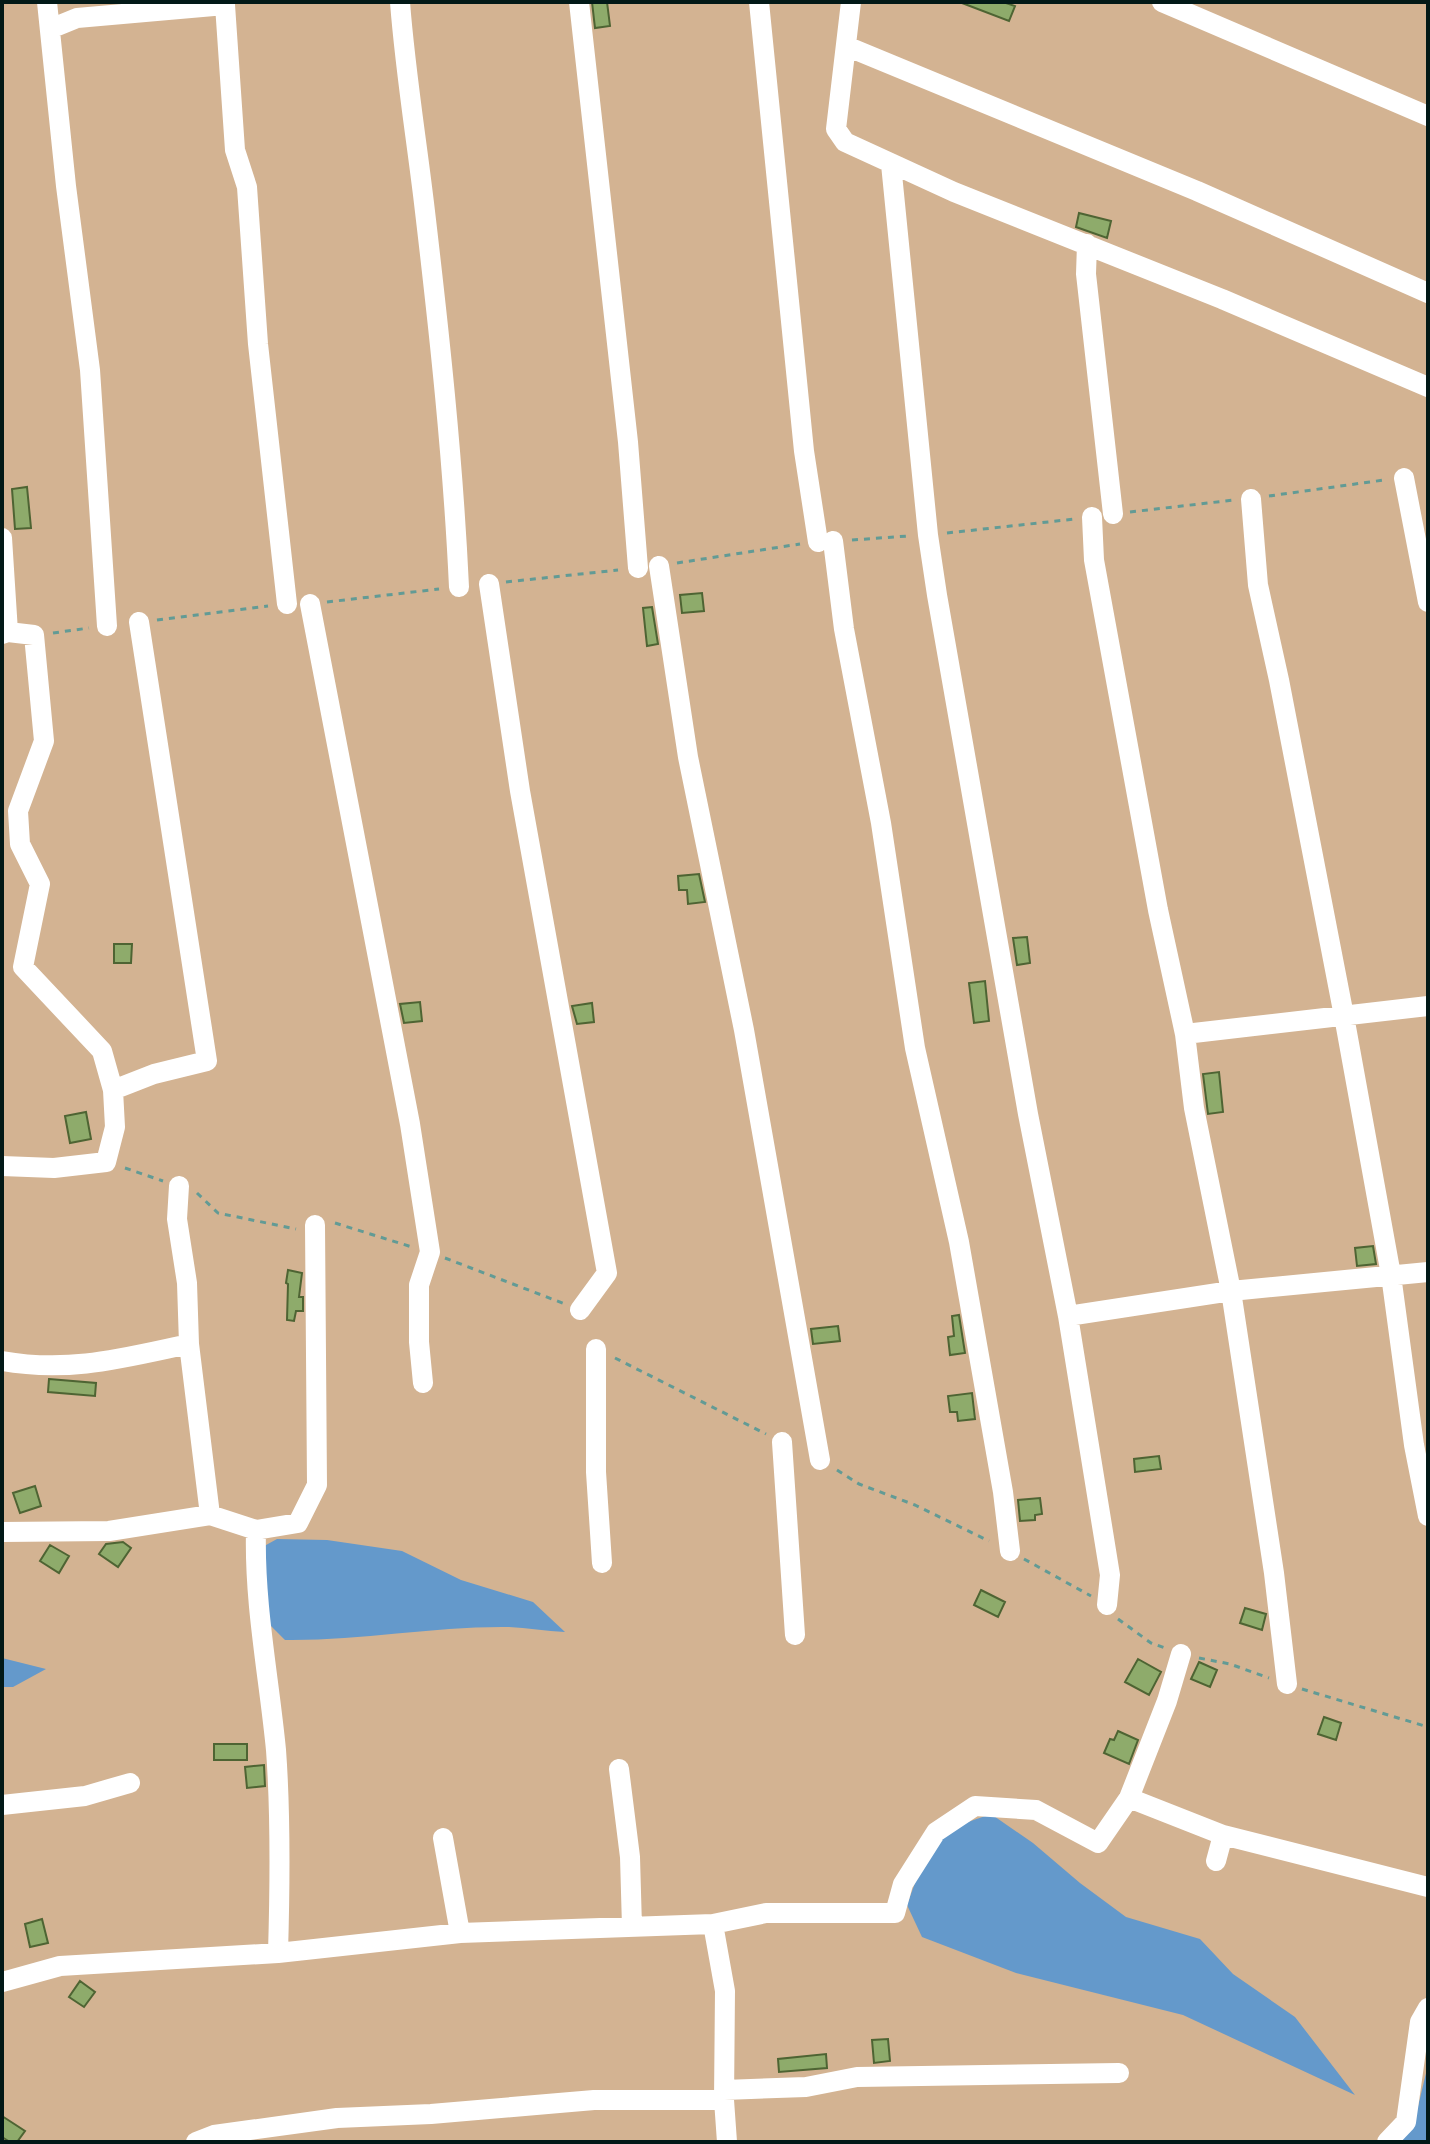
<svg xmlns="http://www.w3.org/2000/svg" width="1430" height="2144" font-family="Arial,sans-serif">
<rect width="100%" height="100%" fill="#a0eee6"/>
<!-- green -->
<path fill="#d3b392" d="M2,2H1428V2142H2Z"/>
<!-- water -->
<path fill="#6499cb" d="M277,1539L327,1540L402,1551L461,1580L533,1602L565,1632C546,1631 527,1628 509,1627C434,1626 359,1641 285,1640L270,1625L257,1550Z
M2,1658L46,1669L13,1687H2Z
M991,1814L1033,1843L1080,1883L1126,1917L1200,1939L1233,1974L1295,2017L1355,2095L1183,2015L1016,1973L922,1937L907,1905L920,1869L948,1829Z
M1428,2065V2142H1399L1414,2123Z"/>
<!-- building -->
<path fill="#8eab6b" stroke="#4e6433" stroke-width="2" d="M592,2H607L610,26L595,28Z
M1003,2L1015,6L1009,21L962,3Z
M1079,213L1111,221L1107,238L1076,227Z
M27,487L31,528L15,529L12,489Z
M702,593L704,611L682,613L680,595Z
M652,607L658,644L647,646L643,608Z
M699,874L705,902L688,904L687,890H679L678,876Z
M1027,937L1030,963L1017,965L1013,938Z
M114,944H132L131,963H114Z
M985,981L989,1021L974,1023L969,983Z
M420,1002L422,1021L404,1023L400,1004Z
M592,1003L594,1022L577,1024L572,1006Z
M1219,1072L1223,1112L1208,1114L1203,1074Z
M86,1112L91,1139L70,1143L65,1116Z
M1373,1246L1376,1264L1357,1266L1355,1248Z
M288,1270L302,1273L299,1297H303V1311H296L294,1321L287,1320L288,1284L286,1283Z
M959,1315L965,1353L950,1355L948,1337L954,1336L952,1316Z
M838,1326L840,1341L813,1344L811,1329Z
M49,1379L96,1383L95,1396L48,1392Z
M972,1393L975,1419L958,1421L957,1412H950L948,1396Z
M1159,1456L1161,1469L1135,1472L1134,1459Z
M35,1486L41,1506L20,1513L13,1493Z
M1040,1498L1042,1514L1035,1515V1520L1020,1521L1018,1500Z
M123,1542L131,1548L118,1567L99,1554L106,1544Z
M50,1545L69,1556L59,1573L40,1561Z
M981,1590L1005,1602L998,1617L974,1605Z
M1245,1608L1266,1614L1262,1630L1240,1623Z
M1138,1659L1161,1672L1149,1695L1125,1682Z
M1199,1662L1217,1670L1210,1687L1191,1679Z
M1324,1717L1341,1723L1336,1740L1318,1734Z
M1118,1731L1138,1740L1129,1764L1104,1753L1110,1739L1114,1740Z
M214,1744H247V1760H214Z
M264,1765L265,1786L247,1788L245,1767Z
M42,1919L48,1943L30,1947L25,1924Z
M80,1981L95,1992L84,2007L69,1997Z
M888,2039L890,2061L874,2063L872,2040Z
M826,2054L827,2068L779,2072L778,2059Z
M2,2116L25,2131L17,2142H10L2,2137Z"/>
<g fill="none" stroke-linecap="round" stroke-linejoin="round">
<!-- path -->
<path stroke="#629b95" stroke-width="3" stroke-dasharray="6 6" stroke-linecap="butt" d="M1269,496L1384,480
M1130,512L1234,500
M947,533L1075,519
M852,540L908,536
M677,563L800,544
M506,582L618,570
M327,602L439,589
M157,620L268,606
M53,633L89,628
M125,1168L163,1181
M197,1193L218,1213L296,1229
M335,1223L412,1247
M445,1258L565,1304
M615,1358L766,1434
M837,1470L859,1484L915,1505L989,1541
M1024,1559L1091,1596
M1118,1619L1151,1643L1165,1648
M1199,1658L1230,1664L1269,1678
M1302,1689L1428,1727"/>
<!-- minor -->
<path stroke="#fff" stroke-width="20" d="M47,2L66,186L90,370L107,626
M400,2C405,69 416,136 424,203C439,330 453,458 459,587
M579,2L628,442L638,568
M759,2L804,451L818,542
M851,2L836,129L845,142L954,192L1222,299L1428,387
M1162,2L1428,116
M50,29L77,18L225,5L235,150L247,187L258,344L287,604
M846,46L1197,191L1428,293
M891,164L928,535L937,595L1028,1114L1068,1316L1110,1575L1107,1605
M1087,244L1086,274L1113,514
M1404,478L1428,602
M1251,499L1258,585L1279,680L1344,1016L1391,1275L1414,1445L1428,1516
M1092,517L1094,560L1158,910L1185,1034L1194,1108L1231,1291L1274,1573L1287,1684
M2,538L8,632
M833,541L844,629L881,823L915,1048L959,1242L1003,1492L1010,1551
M659,566L688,757L744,1030L820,1460
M489,584L520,791L607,1273L580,1310
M310,604L410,1124L430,1252L419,1285V1342L423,1383
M2,634L8,632L34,635L44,741L18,811L20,844L40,884L23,967L102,1051L113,1090L115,1127L106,1162L54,1168L2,1166
M1185,1034L1428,1006
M113,1090L154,1074L207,1061L139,622
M179,1186L177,1219L187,1283L189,1344L210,1515
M1068,1316L1231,1291L1428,1272
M596,1349V1472L602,1563
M2,1361C70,1373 123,1358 189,1344
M782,1442L795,1635
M256,1530C254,1604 269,1677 276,1750C281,1817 280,1886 278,1953
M2,1532L109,1531L210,1515L256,1530L298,1523L317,1485L315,1225
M619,1769L630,1857L632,1927
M1129,1798L1223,1835L1428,1887
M2,1805L85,1796L130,1783
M443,1838L460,1933
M1216,1861L1223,1835
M713,1924L725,1991L724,2100L727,2142
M2,1982L60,1966L278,1953L460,1933L713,1924L766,1913H895L903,1884L936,1832L975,1806L1036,1810L1098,1843L1129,1798L1167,1701L1181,1654
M724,2090L806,2087L857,2077L1119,2073
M196,2142L214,2135L337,2118L431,2114L594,2100H724
M1387,2142L1406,2122L1420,2022L1428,2008"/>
</g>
<!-- border -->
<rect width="1430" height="2144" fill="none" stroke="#021917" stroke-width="8"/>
</svg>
